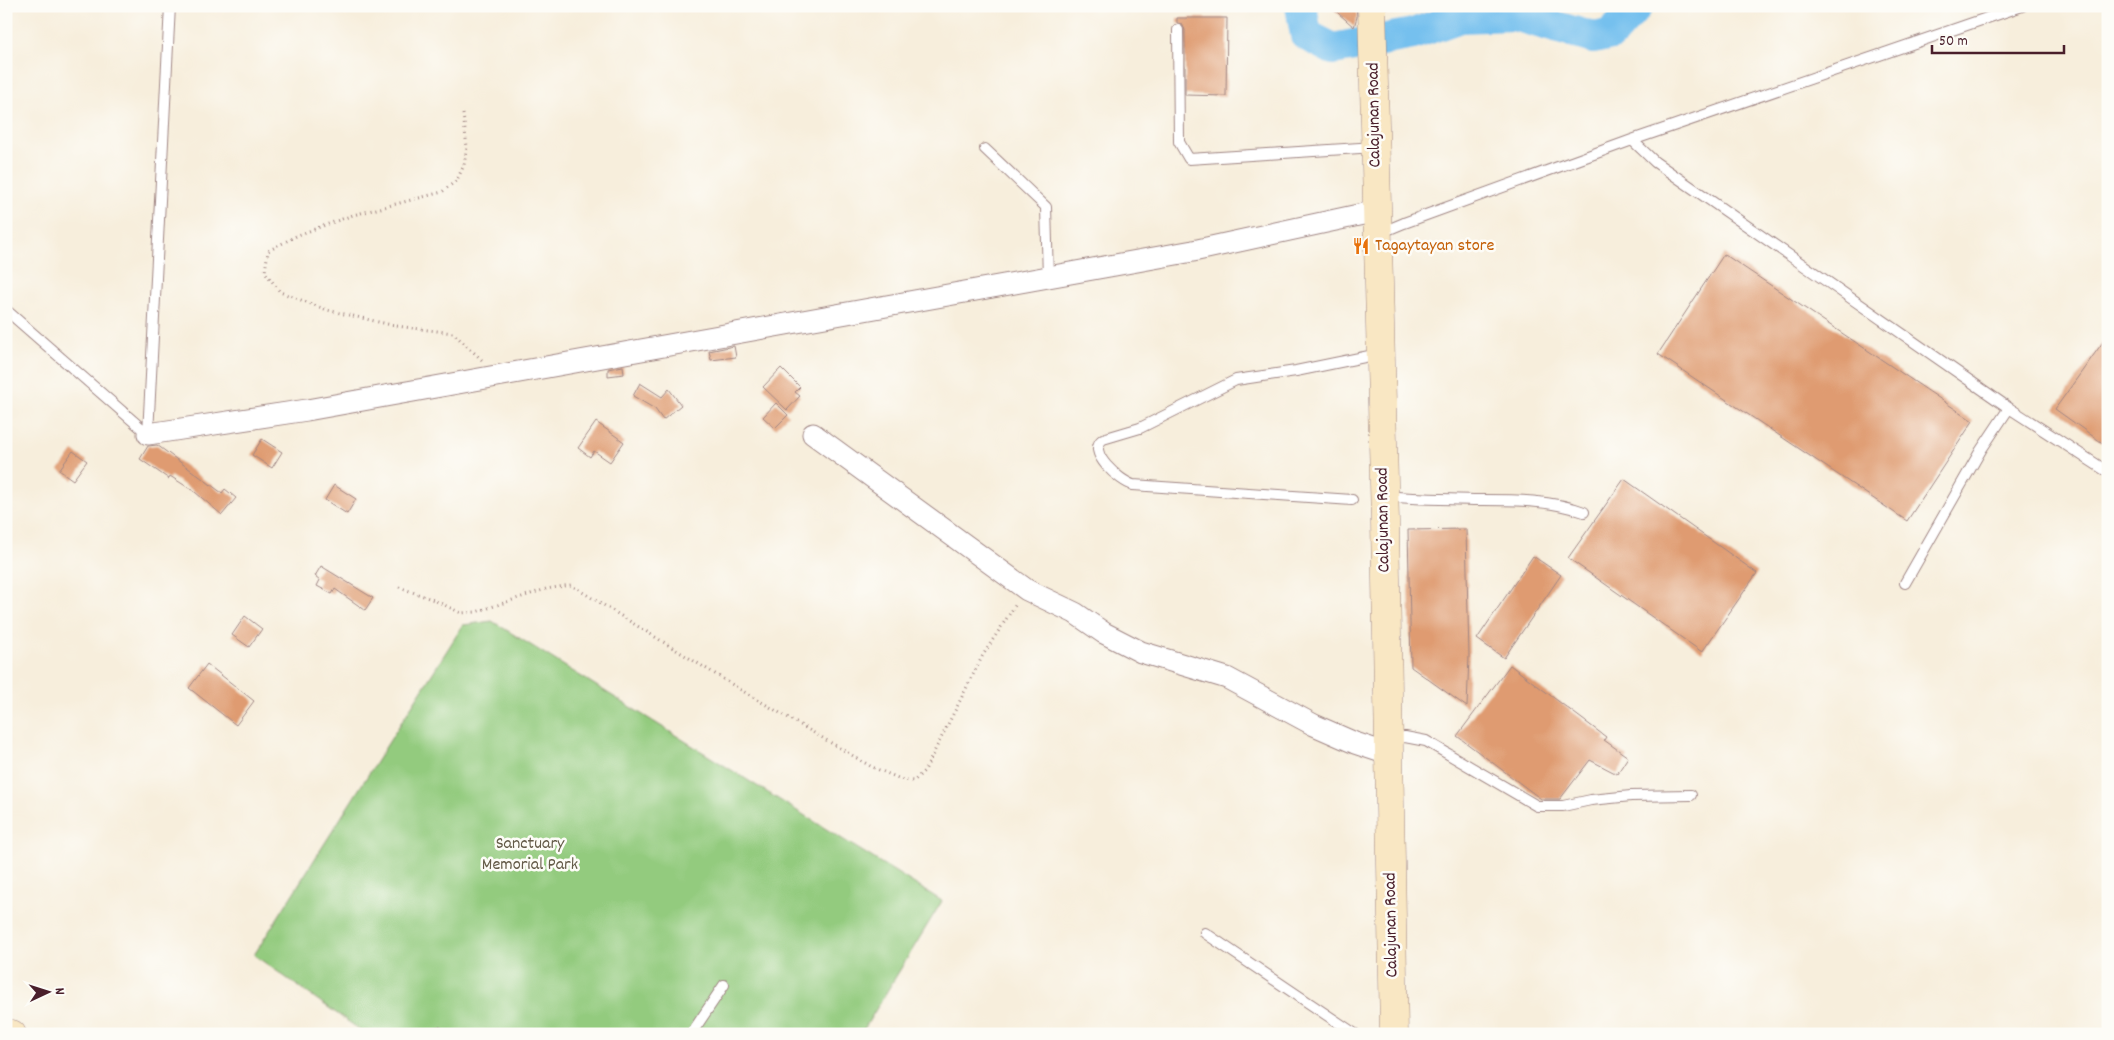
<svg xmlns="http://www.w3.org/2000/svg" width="2114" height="1040" font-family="Dekko,sans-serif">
<rect width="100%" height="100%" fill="#fdfcf7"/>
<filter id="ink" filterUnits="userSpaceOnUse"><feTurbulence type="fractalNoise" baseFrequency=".02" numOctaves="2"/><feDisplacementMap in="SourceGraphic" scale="10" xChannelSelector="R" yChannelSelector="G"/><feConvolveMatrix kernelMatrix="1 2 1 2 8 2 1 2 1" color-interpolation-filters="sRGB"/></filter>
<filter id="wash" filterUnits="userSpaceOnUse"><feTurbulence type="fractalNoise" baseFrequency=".0096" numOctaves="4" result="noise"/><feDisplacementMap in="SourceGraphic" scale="20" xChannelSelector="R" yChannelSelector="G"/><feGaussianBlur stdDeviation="1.12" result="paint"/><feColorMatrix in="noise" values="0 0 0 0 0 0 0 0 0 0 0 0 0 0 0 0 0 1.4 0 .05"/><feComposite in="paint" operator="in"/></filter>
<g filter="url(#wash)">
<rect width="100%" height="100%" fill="#f7eedc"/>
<!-- green -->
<path fill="#93cb7e" stroke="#6e7554" d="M492,621L942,901L861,1034H366L254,955L463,625Z"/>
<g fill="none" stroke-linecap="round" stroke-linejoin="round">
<!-- river -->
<path stroke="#74c0ee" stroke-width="32" d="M1301,6L1306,35L1333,49L1413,34L1460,17L1514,15L1594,38L1612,34L1637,6"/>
</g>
<g id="blocks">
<!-- building -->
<path fill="#df9b71" d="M1330,6H1356L1357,17L1354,27Z
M1177,18H1227L1226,96L1185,95V30L1182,24L1177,23Z
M1724,254L1973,421L1907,521L1658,354Z
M2108,335V447L2055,409Z
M734,346L736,357L711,360L709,351Z
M623,366L624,374L608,376V369Z
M781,368L800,387L795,392L800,396L787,410L763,387Z
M640,383L662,397L669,389L681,405L663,420L655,409L633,396Z
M776,403L788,415L775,428L763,417Z
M596,422L624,442L610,462L594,451L590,457L578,448Z
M262,439L282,452L272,468L252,455Z
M157,445L222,493L225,489L236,498L222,515L195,492L170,476L169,479L140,459L148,446Z
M73,451L87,461L73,480L59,470Z
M1624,479L1757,573L1702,652L1568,558Z
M334,485L356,499L347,514L325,500Z
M1466,529L1469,656L1467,707L1411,667L1408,530Z
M1533,556L1561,575L1504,658L1477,639Z
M321,566L373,598L365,610L335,589L332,594L317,586L320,580L315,576Z
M245,616L262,629L249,647L232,635Z
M207,664L254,701L236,725L189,688Z
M1510,665L1606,737L1604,740L1628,757L1617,774L1590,760L1560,799H1541L1457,736Z"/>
</g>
</g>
<g filter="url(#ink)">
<use href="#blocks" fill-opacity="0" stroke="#a08684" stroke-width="1"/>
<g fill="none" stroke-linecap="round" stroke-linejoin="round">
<!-- lane casing -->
<g stroke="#a08684" stroke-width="12">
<path id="lane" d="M1178,30L1179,142L1189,159L1375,147
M1632,140L1655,162L2009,408L1981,450L1905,583
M985,149L1046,207L1048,278
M1380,233L1404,223L1632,140L2022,6
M6,310L148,434
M2009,408L2108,472
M148,434L170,6
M1385,496C1414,499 1444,499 1473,500C1510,500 1549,499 1584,512
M1352,500L1133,485C1120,481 1085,452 1103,439L1140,428L1236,380L1296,371L1379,354
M1389,739L1405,737L1426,741L1537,806H1563L1591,800L1631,796L1691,795
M1205,933L1355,1034
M438,1032L441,1034
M691,1034L724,985"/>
</g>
<!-- street casing -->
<g stroke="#a08684" stroke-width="23">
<path id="street" d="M148,434L307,410L1193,251L1377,211
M813,434L1027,590L1075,613L1104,633L1141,652L1227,678L1314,725L1355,743L1388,754"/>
</g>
<!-- secondary casing -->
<g stroke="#a08684" stroke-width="29">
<path id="secondary" d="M1372,6L1385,522L1394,1034
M6,1033L12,1034"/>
</g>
<!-- path -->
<path stroke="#a08684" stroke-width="3" stroke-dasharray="1 4" stroke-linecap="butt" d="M463,114L467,147L464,165L457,180L442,192L353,215L298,235L268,251L265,272L280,292L327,310L396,326L453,333L482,360
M399,587L434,600L461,613L476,612L546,589L571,585L741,690L872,767L903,780L914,781L925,770L983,655L1016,604"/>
<!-- lane -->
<use href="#lane" stroke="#fff" stroke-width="10"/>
<!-- street -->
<use href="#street" stroke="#fff" stroke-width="21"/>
<!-- secondary -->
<use href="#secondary" stroke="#f9e7c3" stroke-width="28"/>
</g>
</g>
<!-- icons -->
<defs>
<g id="restaurant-bare" transform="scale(1.35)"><path d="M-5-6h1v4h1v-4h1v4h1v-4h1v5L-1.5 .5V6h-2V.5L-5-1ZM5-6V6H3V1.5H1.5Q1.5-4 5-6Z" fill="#e8710a" stroke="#fdfcf7" stroke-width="2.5" paint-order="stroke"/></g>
</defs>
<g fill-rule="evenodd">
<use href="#restaurant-bare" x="1361" y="246"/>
</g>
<g text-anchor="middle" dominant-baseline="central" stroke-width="5" stroke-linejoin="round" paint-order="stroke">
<!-- street labels -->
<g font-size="18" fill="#4a1f2b" stroke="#fdfcf7">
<text transform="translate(1375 115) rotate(-91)">Calajunan Road</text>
<text transform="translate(1384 520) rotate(-91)">Calajunan Road</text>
<text transform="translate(1392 925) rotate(-91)">Calajunan Road</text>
</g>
<!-- food labels -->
<g font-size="18" fill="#c56008" stroke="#fdfcf7" text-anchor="start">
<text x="1375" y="246">Tagaytayan store</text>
</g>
<!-- park labels -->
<g font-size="18" fill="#645b48" stroke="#fdfcf7">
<text x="530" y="844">Sanctuary<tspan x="530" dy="21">Memorial Park</tspan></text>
</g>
</g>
<!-- margin -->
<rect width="2114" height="1040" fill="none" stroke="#fdfcf7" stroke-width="25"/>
<!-- north arrow -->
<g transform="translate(48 992) rotate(86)" stroke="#fdfcf7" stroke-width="4" paint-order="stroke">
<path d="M0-4L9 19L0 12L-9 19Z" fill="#4a1f2b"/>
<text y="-8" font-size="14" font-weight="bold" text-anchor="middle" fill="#4a1f2b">N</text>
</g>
<!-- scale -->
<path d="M1932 45v8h132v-8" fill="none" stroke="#4a1f2b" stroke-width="2.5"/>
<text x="1939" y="45" font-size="15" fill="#4a1f2b" stroke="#fdfcf7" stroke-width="4" paint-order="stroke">50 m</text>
</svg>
